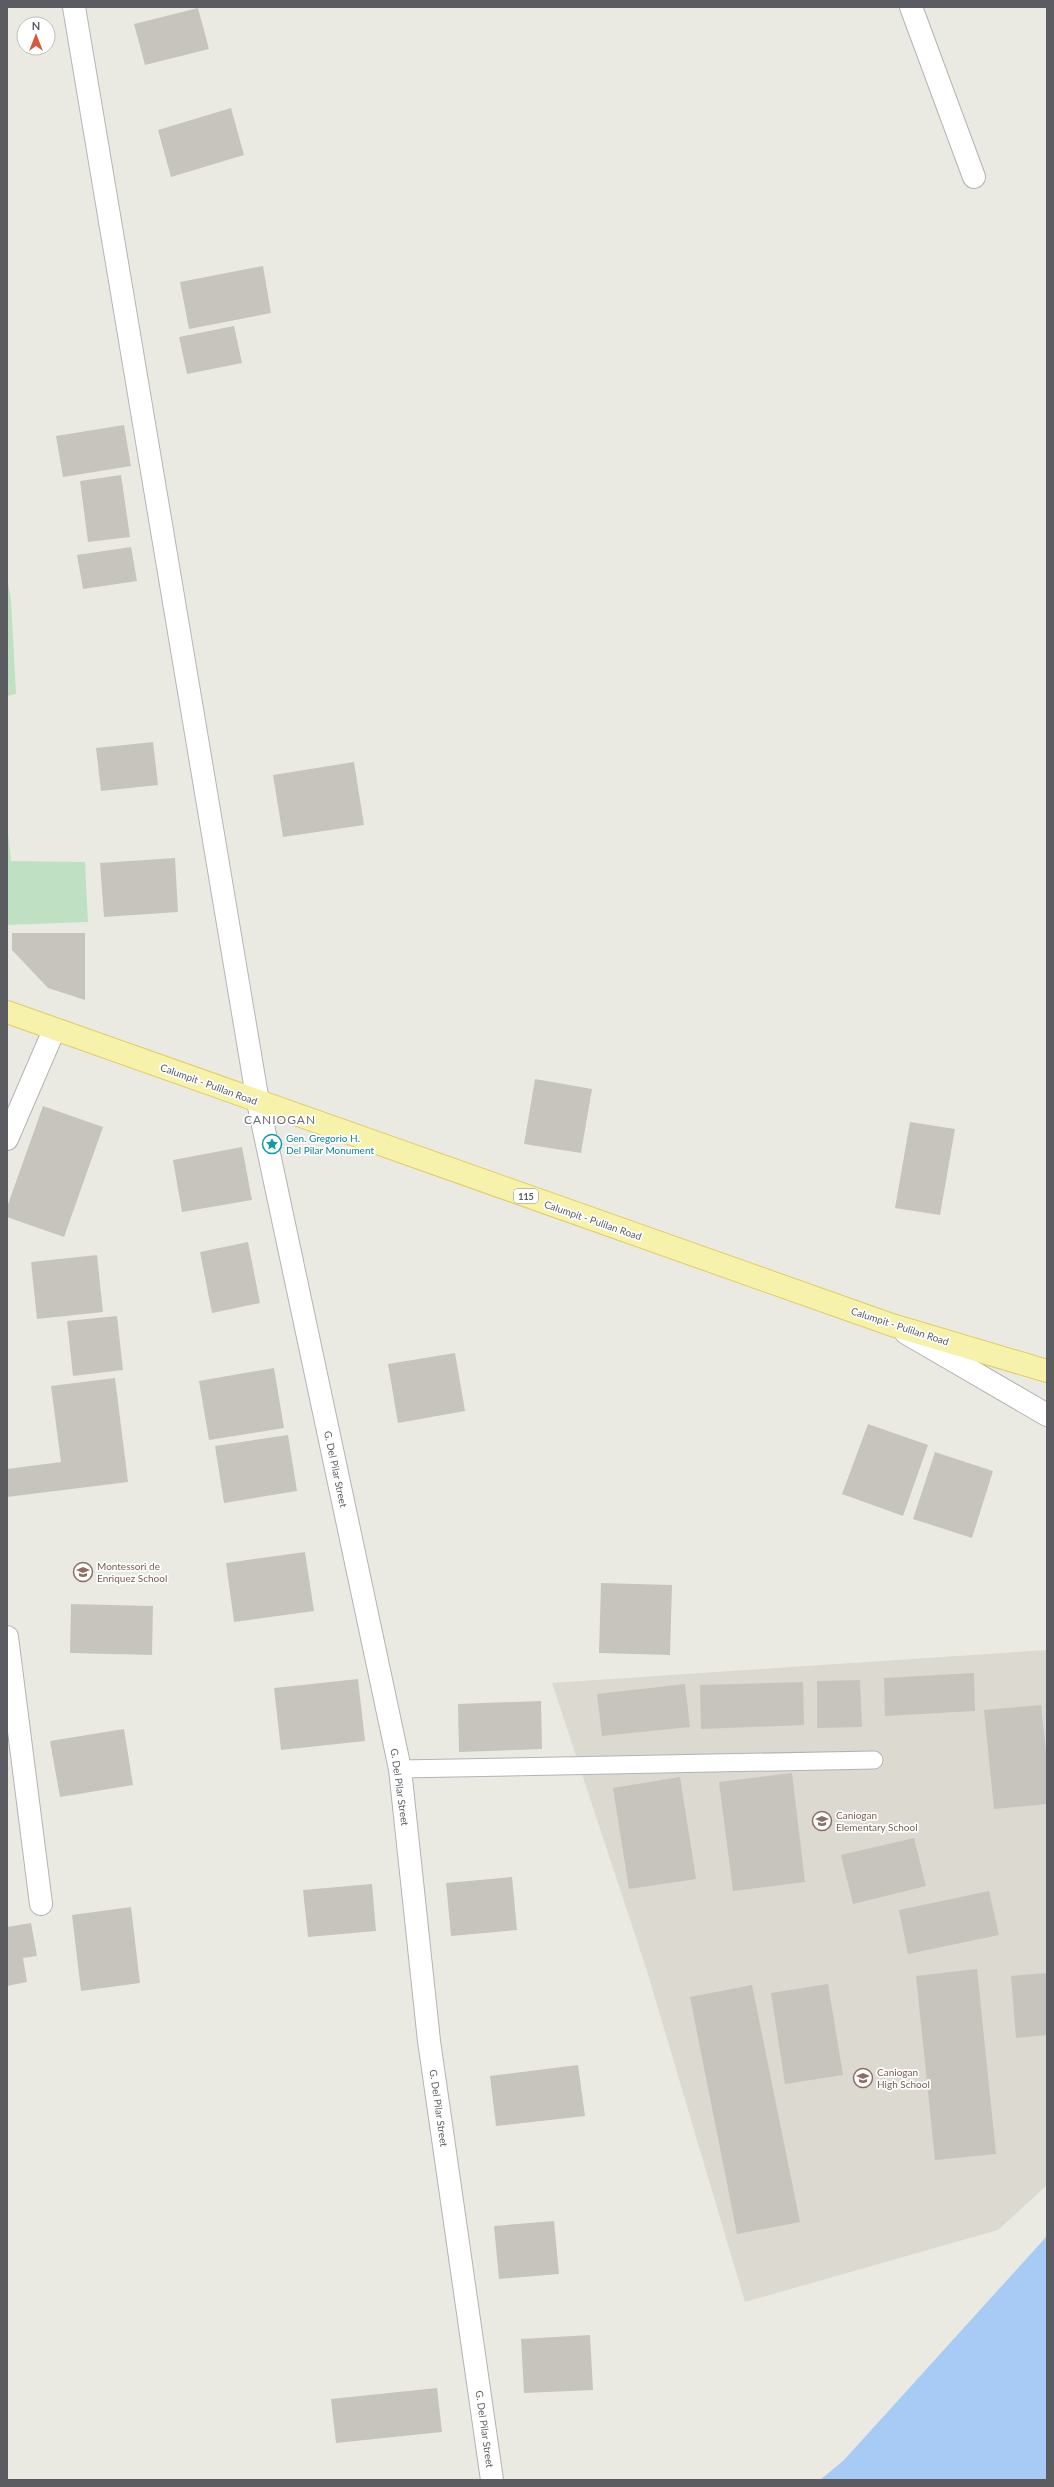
<svg xmlns="http://www.w3.org/2000/svg" width="1054" height="2487" font-family="Lato,sans-serif">
<rect width="100%" height="100%" fill="#ebeae2"/>
<!-- education -->
<path fill="#dbd9d0" d="M1047,1650V2185L998,2230L745,2302L647,1971L552,1683Z"/>
<!-- green -->
<path fill="#c0e0c4" d="M7,578L11,600L16,694L7,696Z
M7,823L11,861L85,862L88,922L7,925Z"/>
<!-- water -->
<path fill="#a8cbf5" d="M1047,2236V2480H820L844,2460Z"/>
<!-- building -->
<path fill="#c7c4be" d="M198,8L209,49L145,65L134,24Z
M231,108L244,155L171,177L158,130Z
M263,266L271,313L189,329L180,282Z
M234,326L242,363L187,374L179,337Z
M124,425L131,466L63,477L56,436Z
M121,475L130,537L88,542L80,481Z
M131,547L137,581L83,589L77,555Z
M153,742L158,785L101,791L96,748Z
M354,762L364,825L283,837L273,775Z
M175,858L178,912L104,917L100,863Z
M12,933H85V1000L48,988L12,950Z
M535,1079L592,1089L581,1153L524,1144Z
M43,1106L103,1127L64,1237L7,1217V1207Z
M910,1122L955,1129L940,1215L895,1208Z
M242,1147L252,1200L182,1212L173,1160Z
M248,1242L260,1303L212,1313L200,1252Z
M97,1255L103,1312L37,1319L31,1262Z
M117,1316L123,1370L73,1376L67,1321Z
M455,1353L465,1411L398,1423L388,1364Z
M274,1368L284,1428L209,1440L199,1381Z
M115,1378L128,1482L7,1497V1469L61,1462L51,1386Z
M868,1424L928,1445L903,1516L842,1494Z
M288,1435L297,1491L224,1503L215,1446Z
M935,1452L993,1471L972,1538L913,1519Z
M305,1552L314,1611L234,1622L226,1563Z
M601,1583L672,1585L670,1655L599,1653Z
M71,1604L153,1606L152,1655L70,1653Z
M974,1673L975,1711L885,1716L884,1678Z
M358,1679L365,1741L281,1750L274,1688Z
M860,1680L862,1727L817,1728V1681Z
M803,1682L804,1725L701,1729L700,1685Z
M685,1684L690,1727L602,1736L597,1694Z
M541,1701L542,1749L459,1752L458,1704Z
M1041,1705L1047,1760V1804L994,1809L984,1710Z
M124,1729L133,1785L60,1797L50,1741Z
M792,1773L805,1882L733,1891L719,1782Z
M680,1777L696,1879L629,1889L613,1788Z
M914,1838L926,1886L853,1904L841,1855Z
M512,1877L517,1930L451,1936L446,1883Z
M372,1884L376,1931L308,1937L303,1890Z
M989,1891L999,1935L908,1954L899,1910Z
M131,1907L140,1983L81,1991L72,1915Z
M31,1923L37,1956L23,1958L27,1982L7,1986V1927Z
M977,1969L996,2154L935,2160L916,1976Z
M1047,1973V2035L1016,2038L1011,1976Z
M828,1984L843,2075L785,2084L771,1993Z
M752,1985L800,2222L737,2234L690,1997Z
M578,2065L585,2116L496,2126L490,2076Z
M554,2221L559,2274L499,2279L494,2226Z
M590,2335L593,2390L524,2393L521,2339Z
M437,2388L442,2432L336,2443L331,2399Z"/>
<g fill="none" stroke-linecap="round" stroke-linejoin="round">
<!-- lane casing -->
<g stroke="#b2b3b8" stroke-width="19">
<path id="lane" d="M400,1769L874,1760"/>
</g>
<!-- street casing -->
<g stroke="#b2b3b8" stroke-width="24">
<path id="street" d="M911,7L974,177
M258,1102L400,1769L429,2041L492,2480
M7,1139L54,1030
M906,1333L1047,1415
M7,1637L41,1904"/>
</g>
<!-- secondary casing -->
<g stroke="#b3b5bb" stroke-width="24">
<path id="secondary" d="M74,7L258,1102"/>
</g>
<!-- primary casing -->
<g stroke="#e1cc65" stroke-width="24">
<path id="primary" d="M7,1012L892,1325L1047,1371"/>
</g>
<!-- lane -->
<use href="#lane" stroke="#fff" stroke-width="17"/>
<!-- street -->
<use href="#street" stroke="#fff" stroke-width="22"/>
<!-- secondary -->
<use href="#secondary" stroke="#fff" stroke-width="22"/>
<!-- primary -->
<use href="#primary" stroke="#f6f2ac" stroke-width="22"/>
</g>
<!-- icons -->
<defs>
<g id="sight-ring" transform="scale(1)"><circle r="9.5" fill="#fff" stroke="#0f9aa8" stroke-width="1.5"/><path d="M0-6L1.8-2.2L6-1.7L2.9 1.2L3.7 5.4L0 3.3L-3.7 5.4L-2.9 1.2L-6-1.7L-1.8-2.2Z" fill="#0f9aa8"/></g>
<g id="school-ring" transform="scale(1)"><circle r="9.5" fill="#fff" stroke="#8d6e63" stroke-width="1.5"/><path d="M0-5L7-2L0 1L-7-2ZM-4 1L0 2.5L4 1V4Q0 6-4 4Z" fill="#8d6e63"/></g>
</defs>
<g fill-rule="evenodd">
<use href="#sight-ring" x="272" y="1144"/>
<use href="#school-ring" x="83" y="1572"/>
<use href="#school-ring" x="822" y="1821"/>
<use href="#school-ring" x="863" y="2078"/>
</g>
<g text-anchor="middle" dominant-baseline="central" stroke-width="3.5" stroke-linejoin="round" paint-order="stroke">
<!-- shield labels -->
<rect fill="#fff" stroke="#8c8d90" stroke-width="1" x="514" y="1189" width="24" height="14" rx="3"/>
<g font-size="9" font-weight="bold" fill="#5a5c61">
<text x="526" y="1196">115</text>
</g>
<!-- street labels -->
<g font-size="10" fill="#5a5c61" stroke="#fff">
<text transform="translate(209 1084) rotate(20)">Calumpit - Pulilan Road</text>
<text transform="translate(593 1220) rotate(19)">Calumpit - Pulilan Road</text>
<text transform="translate(900 1326) rotate(18)">Calumpit - Pulilan Road</text>
<text transform="translate(336 1469) rotate(78)">G. Del Pilar Street</text>
<text transform="translate(400 1787) rotate(82)">G. Del Pilar Street</text>
<text transform="translate(439 2108) rotate(82)">G. Del Pilar Street</text>
<text transform="translate(485 2429) rotate(82)">G. Del Pilar Street</text>
</g>
<!-- culture labels -->
<g font-size="10" fill="#0d838f" stroke="#fff" text-anchor="start">
<text x="286" y="1138">Gen. Gregorio H.<tspan x="286" dy="12">Del Pilar Monument</tspan></text>
</g>
<!-- education labels -->
<g font-size="10" fill="#785e54" stroke="#fff" text-anchor="start">
<text x="97" y="1566">Montessori de<tspan x="97" dy="12">Enriquez School</tspan></text>
<text x="836" y="1815">Caniogan<tspan x="836" dy="12">Elementary School</tspan></text>
<text x="877" y="2072">Caniogan<tspan x="877" dy="12">High School</tspan></text>
</g>
<!-- quarter labels -->
<g font-size="12" letter-spacing="1" fill="#6b6e73" stroke="#fff">
<text x="280" y="1119">CANIOGAN</text>
</g>
</g>
<!-- border -->
<rect width="1054" height="2487" fill="none" stroke="#5a5c61" stroke-width="16"/>
<!-- north arrow -->
<g transform="translate(36 36)"><circle r="19" fill="#ffffff" stroke="#bdbec0"/>
<path d="M0-3L7 15L0 10L-7 15Z" fill="#d65a3d"/>
<text y="-6" font-size="11" font-weight="bold" text-anchor="middle" fill="#5a5c61">N</text>
</g>
</svg>
